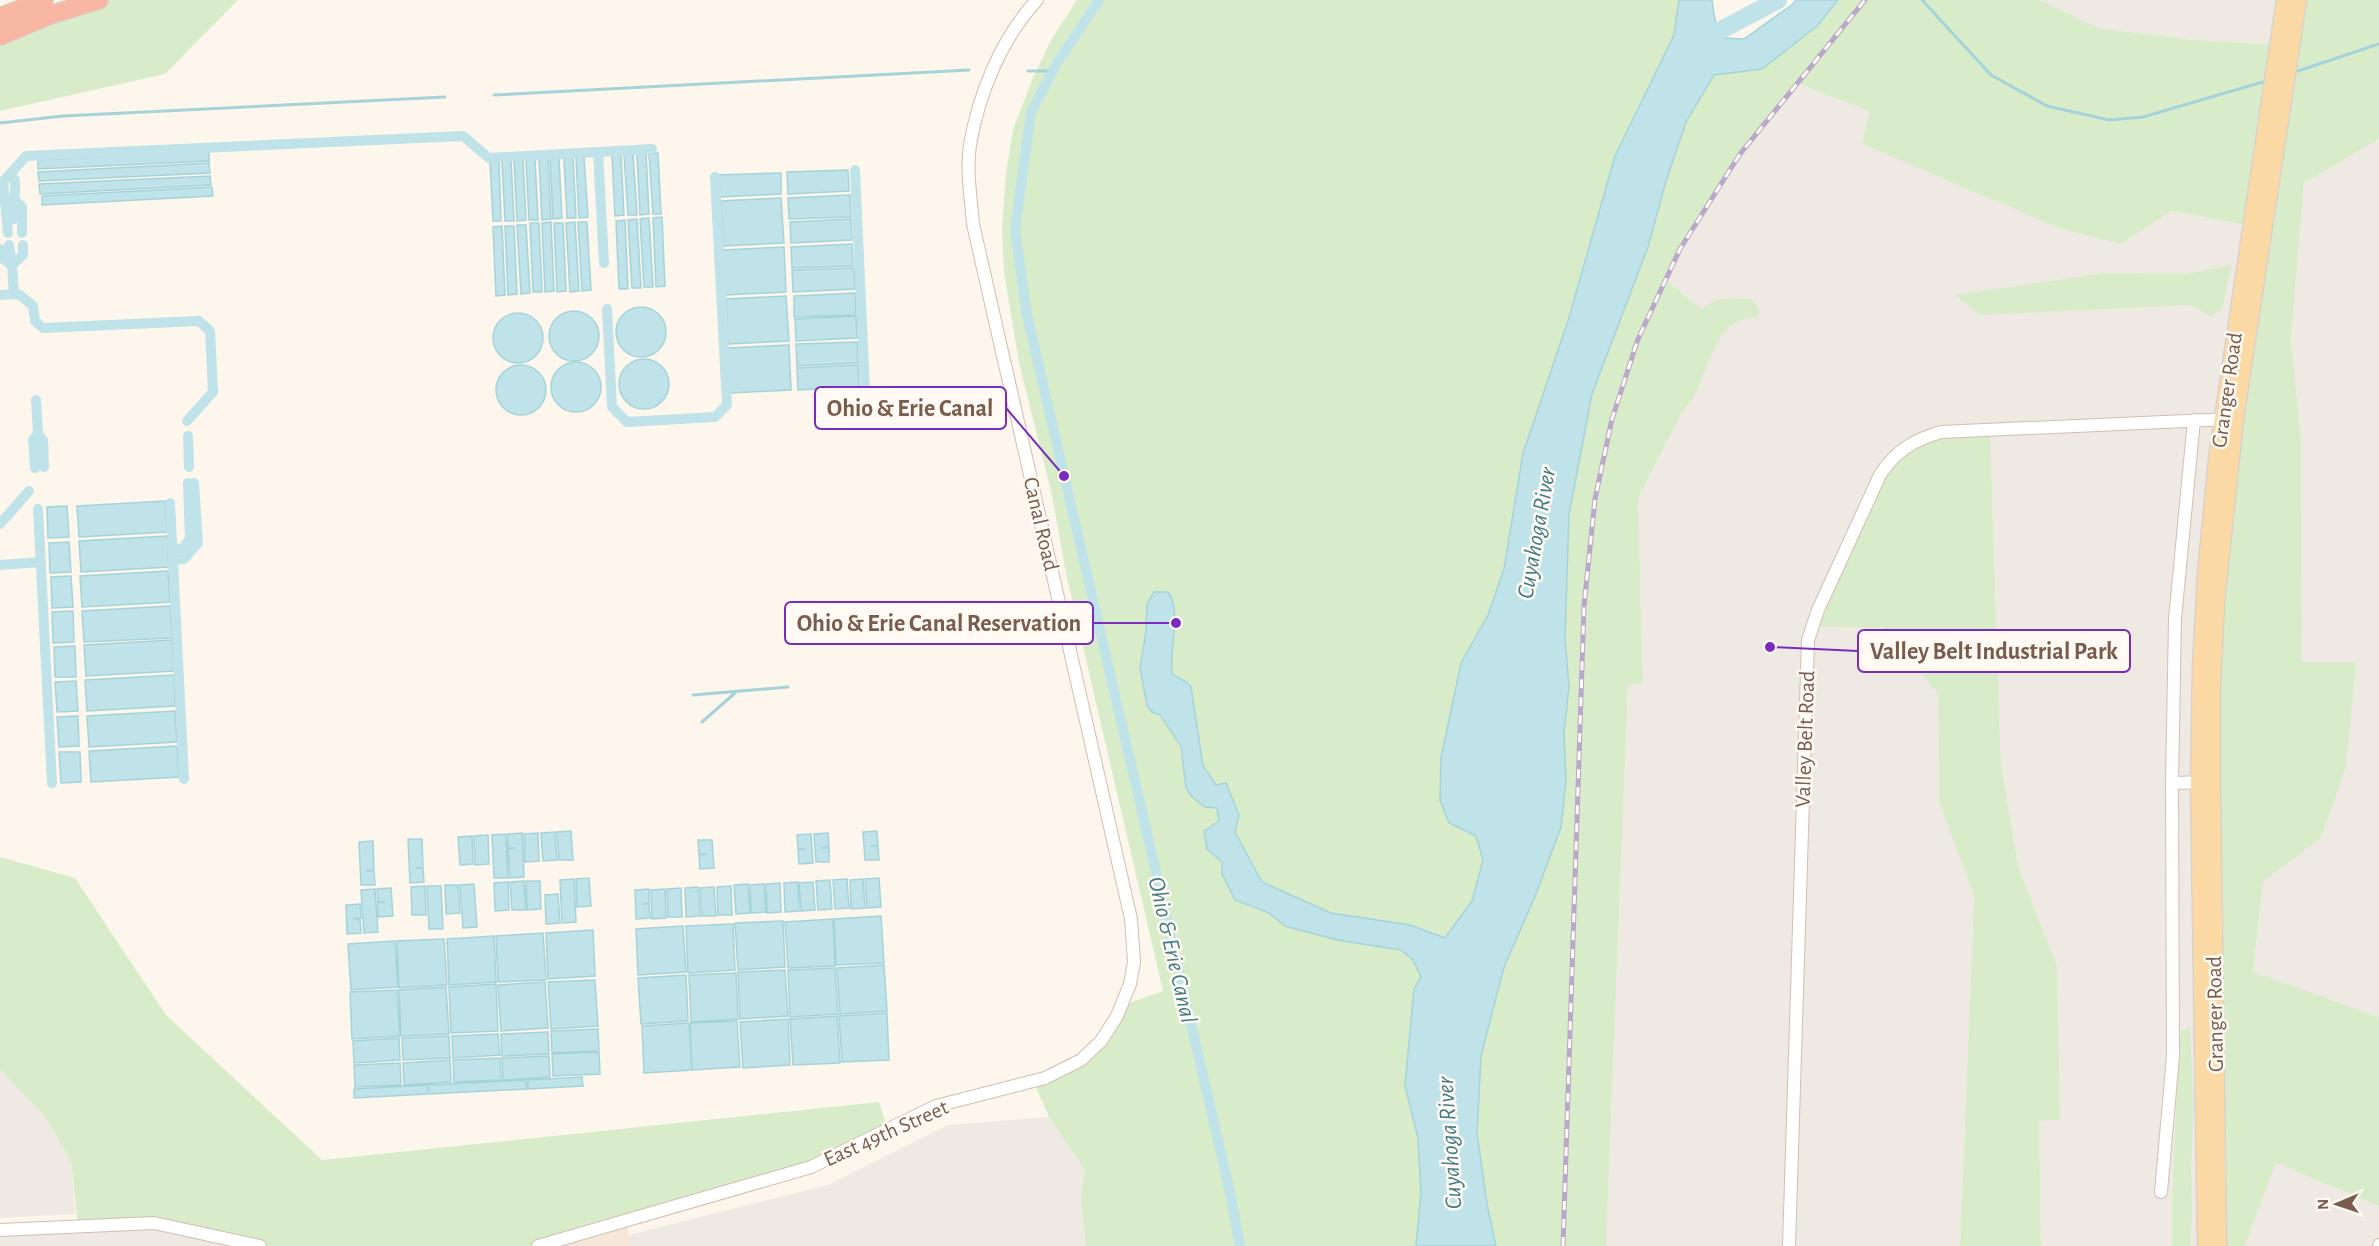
<svg xmlns="http://www.w3.org/2000/svg" width="2379" height="1246" font-family="'Alegreya Sans',sans-serif">
<rect width="100%" height="100%" fill="#fdf6ec"/>
<!-- residential -->
<path fill="#f5e8da" d="M628,1220L629,1246H538Z"/>
<!-- industrial -->
<path fill="#efe9e4" d="M2040,0H2285L2278,45L2194,40L2098,28Z
M1797,83L1869,111L1862,144L2121,244L2171,211L2251,226L2206,1246H2041L2039,1121L2059,1120L2057,966L2019,869L2001,766L1990,430L1813,627L1882,628L1938,694L1939,803L1974,896L1960,1246H1606L1628,685L1643,684L1638,498L1725,327L1666,280L1680,249L1735,164Z
M2379,139V1017L2253,973L2263,882L2321,838L2356,663L2302,662L2301,437L2291,339L2304,183Z
M0,1070L45,1116L71,1161L75,1214L0,1218Z
M1049,1117L1085,1170L1088,1246H629V1235L828,1185L948,1125Z
M2276,1163L2379,1206V1246H2245Z
M154,1223L260,1246H0V1230Z"/>
<!-- green -->
<path fill="#d8ecc9" d="M99,0H238L165,74L0,111V36Z
M1077,0H1679L1674,35L1615,156L1568,321L1523,453L1504,569L1488,615L1461,663L1449,823L1476,835L1483,860L1472,901L1445,938L1410,925L1357,917H1340L1262,882L1235,832L1239,815L1226,783L1216,785L1203,766L1188,683L1144,684L1146,697L1152,712C1179,724 1185,761 1186,788L1217,808L1219,821L1204,831L1207,849L1222,862L1249,907L1269,913L1285,926L1337,940L1401,950L1413,960L1421,977L1405,1085L1418,1138L1421,1193L1416,1246H1086L1081,1197L1085,1170L1049,1117L1034,1083L1081,1060L1121,1006L1163,991L1067,578L1051,491L1019,363L1004,272L1002,228L1006,173L1013,130L1032,80L1051,40Z
M1838,0H2040L2098,28L2194,40L2278,45L2298,0H2379V139L2304,183L2291,339L2301,437L2302,662H2356L2346,767L2321,838L2263,882L2253,972L2379,1017V1206L2276,1163L2245,1246H2224L2212,686L2251,226L2171,211L2121,244L2059,228L1862,144L1869,111L1797,83C1747,144 1700,208 1666,280L1702,309C1716,296 1736,298 1754,300L1759,311L1758,318C1709,313 1710,386 1682,412L1638,498L1643,684L1628,685L1606,1246H1496L1487,1204L1477,1133L1481,1056L1504,967L1536,894L1561,827L1566,781L1564,733L1569,687L1565,638L1569,514L1592,394L1648,247L1666,181L1686,122L1714,75L1762,69L1817,26Z
M2232,265L2222,309L2211,316L2189,305L1979,315L1956,295L2104,273L2187,274Z
M1990,430L2001,766L2019,869L2057,966L2060,1120L2039,1121L2041,1246H1960L1974,896L1939,803L1938,694L1882,628L1813,627L1880,475L1918,439Z
M0,857L75,878L166,1015L322,1160L879,1102L888,1130L811,1167L538,1246H260L154,1223L78,1227L71,1161L45,1116L0,1070Z
M2190,1028L2194,1109L2191,1162L2192,1208L2190,1246H2172V1203L2179,1042L2182,1030Z"/>
<!-- water -->
<path fill="#bfe3e8" stroke="#a5d3da" stroke-width="1.5" d="M1679,0H1712L1715,20L1723,38L1744,39L1793,4L1796,0H1838L1817,26L1762,69L1714,75L1686,122L1666,181L1648,247L1592,394L1569,514L1565,638L1569,687L1564,733L1566,781L1561,827L1536,894L1504,967L1481,1056L1477,1133L1487,1204L1496,1246H1416L1421,1193L1418,1138L1405,1086L1414,989L1421,977L1413,960L1401,950L1337,940L1285,926L1269,913L1235,900L1222,874V862L1207,849L1204,831L1219,821L1217,808L1205,807L1192,797L1186,788L1181,746L1160,715L1152,712L1147,706L1140,668L1146,632L1147,604L1154,592H1168C1182,609 1169,651 1172,674L1188,683L1191,687L1203,766L1216,785L1226,783L1239,815L1235,832L1262,882L1331,913L1410,925L1445,938L1472,901L1483,860L1476,836L1449,823L1440,800L1441,758L1461,663L1488,615L1504,569L1523,453L1568,321L1615,156L1674,35Z
M209,151V161L38,169V160Z
M646,153L649,214L640,215L637,154Z
M658,153L661,214H653L649,154Z
M633,154L637,215H628L624,155Z
M612,155H621L624,215L615,216Z
M573,157L576,218H567L564,158Z
M576,157H584L588,217L579,218Z
M559,158L562,218L553,219L550,159Z
M535,159L538,220H529L526,160Z
M539,159H548L551,219L542,220Z
M511,160L514,221H505L502,161Z
M514,160H523L526,220L517,221Z
M490,161H499L501,221H493Z
M209,163L210,173L39,181L38,172Z
M848,170L849,191L788,194L787,172Z
M781,173V194L720,197L719,175Z
M210,176L211,185L40,194L39,184Z
M212,187L213,196L42,205V196Z
M850,195L851,217L789,219L788,198Z
M781,198L784,243L723,246L721,201Z
M662,217L665,286L656,287L653,218Z
M649,218L653,287H644L640,219Z
M637,219L641,288H632L628,220Z
M851,219L852,240L791,243L790,222Z
M625,220L628,289H619L616,221Z
M551,222L554,291L545,292L542,223Z
M575,222L579,291L570,292L566,223Z
M578,222H587L591,290L582,291Z
M530,223H539L542,292H533Z
M554,223H563L566,291L557,292Z
M517,225H526L530,293L521,294Z
M502,226L505,295L496,296L493,227Z
M505,226H514L517,294L508,295Z
M852,244L853,266L792,268L791,247Z
M784,247L786,292L725,295L723,250Z
M854,268L855,289L793,292L792,270Z
M855,293L856,315L794,317V296Z
M786,296L789,341L728,344L726,299Z
M616 332a25 25 0 1 1 50 0a25 25 0 1 1-50 0Z
M549 336a25 25 0 1 1 50 0a25 25 0 1 1-50 0Z
M493 338a25 25 0 1 1 50 0a25 25 0 1 1-50 0Z
M856,316L857,338L796,341L795,319Z
M857,342L858,363L797,366L796,344Z
M789,345L791,390L730,393L728,348Z
M619 384a25 25 0 1 1 50 0a25 25 0 1 1-50 0Z
M551 387a25 25 0 1 1 50 0a25 25 0 1 1-50 0Z
M858,365L859,387L798,390L797,368Z
M496 390a25 25 0 1 1 50 0a25 25 0 1 1-50 0Z
M165,501L167,532L79,537L77,506Z
M67,506L69,537L48,538L47,507Z
M167,536L169,567L81,572L79,541Z
M69,542L71,572L50,573L49,543Z
M168,571L170,602L82,607L80,576Z
M71,576L73,607L52,608L51,577Z
M170,606L172,638L84,642L82,611Z
M73,611L74,642L53,643L52,612Z
M172,640L174,671L86,676L84,645Z
M75,646L76,677H55L54,647Z
M174,675L175,706L87,711L85,680Z
M76,681L78,711L57,712L55,682Z
M175,711L177,742L89,747L87,716Z
M78,716L79,746L59,747L57,717Z
M177,746L179,777L91,782L89,751Z
M80,752L81,782L61,783L59,752Z
M571,831L573,860H559L557,832Z
M877,831L878,845L870,846H878L879,860H865L863,832Z
M555,832L557,860L543,861L541,833Z
M522,833L524,877L510,878L508,849L515,848H508V834Z
M538,833L539,861L525,862L524,834Z
M828,833L829,847L821,848H829V862H816L814,834Z
M506,834L508,878H494L492,835Z
M811,834L813,863L799,864L798,850L806,849H798L797,835Z
M488,835L489,864L475,865L474,836Z
M472,836L473,864L460,865L458,837Z
M408,839H422L423,867L416,868H423L424,882L410,883Z
M698,840H712L714,868L700,869L699,855L707,854H699Z
M373,841L374,870L366,871H374L375,885H361L359,842Z
M589,878L591,906L577,907L576,879Z
M879,878L881,907L867,908L865,879Z
M574,879L576,922L562,923L560,880Z
M847,879L849,908L835,909L833,880Z
M863,879L865,908L851,909L850,880Z
M830,880L832,909L818,910L816,881Z
M524,881L526,910H512L510,882Z
M526,881H540L541,909L527,910Z
M508,882L509,910L495,911L494,883Z
M798,882L799,911L785,912L784,883Z
M813,882L815,910L801,911L799,883Z
M780,883L781,912L767,913L766,884Z
M474,884L477,927L463,928L460,885Z
M748,884L750,913L736,914L734,885Z
M764,884L766,912L751,913L750,885Z
M445,885H458L460,913L446,914Z
M425,886L426,915H412L411,887Z
M427,886H441L443,929H429Z
M731,886L732,915H718L717,887Z
M698,887L700,916L686,917L685,888Z
M714,887L716,916H702L700,888Z
M391,888L393,916L378,917V903L385,902H378L377,889Z
M681,888L682,917H668L667,889Z
M375,889L378,932L364,933L361,890Z
M649,889V903L642,904H649L650,918L636,919L635,890Z
M665,889L666,918L652,919L651,890Z
M558,894L560,923L546,924L545,895Z
M360,904L361,918L353,919H360L361,933L347,934L346,905Z
M881,916L884,963L836,965L834,919Z
M833,919L835,966L788,968L785,922Z
M783,921L785,967L738,970L735,923Z
M733,924L735,970L688,973L686,926Z
M683,926L686,972L638,975L636,929Z
M593,930L595,976L548,979L546,933Z
M543,933L546,980L498,982L496,936Z
M494,936L496,982L449,985L447,939Z
M444,939L447,985L399,988L397,941Z
M395,941L398,987L351,990L348,944Z
M884,965L887,1011L840,1014L837,968Z
M835,968L838,1014L790,1017L788,970Z
M785,970L788,1016L740,1019L738,972Z
M736,973L738,1019L691,1022L689,975Z
M686,975L688,1021L641,1024L638,978Z
M595,980L598,1026L551,1029L548,982Z
M545,982L548,1028L501,1031L498,985Z
M496,984L498,1031L451,1033L449,987Z
M446,987L449,1034L401,1036L399,990Z
M397,990L400,1036L352,1039L350,992Z
M887,1013L889,1060L842,1062L839,1016Z
M837,1016L840,1063L793,1065L790,1019Z
M788,1019L790,1065L743,1068L740,1022Z
M737,1021L740,1067L692,1070L690,1023Z
M689,1023L692,1070L644,1073L642,1026Z
M598,1029L599,1051L552,1053L551,1031Z
M548,1032L549,1054L502,1056L501,1034Z
M498,1034L500,1055L453,1058L452,1036Z
M449,1036L450,1058L403,1060L402,1038Z
M399,1038L400,1060L354,1063L353,1041Z
M599,1052L600,1074L553,1076L552,1054Z
M549,1056L550,1077L503,1080L502,1058Z
M500,1058L501,1080L454,1082L453,1060Z
M450,1060L451,1082L404,1085L403,1063Z
M400,1063L401,1085L355,1087L354,1065Z
M582,1077L583,1086L528,1089V1080Z
M526,1080L527,1089L429,1094V1085Z
M427,1085V1094L354,1098V1089Z"/>
<g fill="none" stroke-linecap="round" stroke-linejoin="round">
<!-- stream -->
<path stroke="#a5d3da" stroke-width="3" d="M1922,0L1991,75L2047,106L2109,120L2143,117L2266,81
M1028,71H1053
M2292,73L2379,44
M494,95L969,70
M0,123L63,116L445,97
M693,695L788,687
M702,722L735,693"/>
<!-- canal -->
<path stroke="#bfe3e8" stroke-width="10" d="M1099,0L1057,63L1031,112L1015,230L1027,315L1230,1192L1240,1246
M598,152L604,263
M855,170L866,413
M9,175L15,180C16,194 13,206 14,219
M16,201L22,207V233
M8,233L3,182L26,156L463,136L489,158L652,149
M9,245L12,265L14,294L20,295L33,306L35,321L43,328L199,321L210,331L213,392L187,421
M0,249V257L12,265
M12,265L23,255V245
M0,295L14,294
M607,309L612,407L627,422L715,417L727,405L715,177
M36,400L38,434L43,440L44,467
M188,436L189,467
M35,468L33,440L38,434
M170,503L184,779
M38,509L52,783
M0,524L29,491
M173,549H182L190,539L188,483
M173,560L184,559L198,543L194,483
M0,565L41,562"/>
<!-- river -->
<path stroke="#bfe3e8" stroke-width="18" d="M1702,43L1704,39L1778,0"/>
<!-- minor casing -->
<g stroke="#d1beb0" stroke-width="14">
<path id="minor" d="M2172,783L2207,782
M2161,1192L2173,1056L2172,783L2175,619L2194,420
M0,1230L154,1223L260,1246
M538,1246L811,1167L936,1106L1045,1078L1081,1060L1101,1041L1117,1016L1130,984L1134,962L1131,919L973,224C971,198 966,170 970,145C979,93 1001,39 1037,0
M1789,1246L1808,640L1818,610L1880,475C1895,451 1914,440 1941,432L2230,419
M2379,1246V1245"/>
</g>
<!-- major casing -->
<g stroke="#dad1cd" stroke-width="19">
<path id="major" d="M2206,1246L2199,783L2201,666L2206,574L2217,459L2285,0
M2218,1246L2212,782V686L2216,602L2235,419L2298,0"/>
</g>
<!-- highway casing -->
<g stroke="#dad1cd" stroke-width="20">
<path id="highway" d="M0,17L44,0
M0,36L50,15L99,0"/>
</g>
<!-- minor -->
<use href="#minor" stroke="#fff" stroke-width="12"/>
<!-- major -->
<use href="#major" stroke="#fbd9a5" stroke-width="16"/>
<!-- highway -->
<use href="#highway" stroke="#f7b7a3" stroke-width="18"/>
<!-- rail casing -->
<g stroke="#b9a8c9" stroke-width="5">
<path id="rail" d="M1563,1246L1584,606L1595,499L1612,419L1638,339L1680,249L1740,154L1865,0"/>
</g>
<!-- rail -->
<use href="#rail" stroke="#fffaf3" stroke-width="3" stroke-dasharray="9" stroke-linecap="butt"/>
</g>
<g text-anchor="middle" dominant-baseline="central" stroke-width="5" stroke-linejoin="round" paint-order="stroke">
<!-- street labels -->
<g font-size="22" fill="#7a5c4d" stroke="#fffaf3">
<text transform="translate(2227 390) rotate(-82)">Granger Road</text>
<text transform="translate(1041 524) rotate(77)">Canal Road</text>
<text transform="translate(1805 739) rotate(-88)">Valley Belt Road</text>
<text transform="translate(2215 1014) rotate(-91)">Granger Road</text>
<text transform="translate(886 1133) rotate(-24)">East 49th Street</text>
</g>
<!-- water labels -->
<g font-size="24" font-style="italic" fill="#437c86" stroke="#fffaf3">
<text transform="translate(1537 533) rotate(-80)">Cuyahoga River</text>
<text transform="translate(1172 950) rotate(77)">Ohio &amp; Erie Canal</text>
<text transform="translate(1450 1143) rotate(-94)">Cuyahoga River</text>
</g>
</g>
<!-- callouts -->
<path fill="none" stroke="#7b2cbf" stroke-width="2" d="M1064 476L1006 408M1176 623L1093 623M1770 647L1858 651"/>
<g fill="#7b2cbf" stroke="#fffaf3" stroke-width="2">
<circle cx="1064" cy="476" r="6"/>
<circle cx="1176" cy="623" r="6"/>
<circle cx="1770" cy="647" r="6"/>
</g>
<g fill="#fffaf3" stroke="#7b2cbf" stroke-width="2">
<rect x="815" y="387" width="191" height="42" rx="6"/>
<rect x="785" y="602" width="308" height="42" rx="6"/>
<rect x="1858" y="630" width="272" height="42" rx="6"/>
</g>
<g font-size="24" text-anchor="middle" font-weight="bold" fill="#7a5c4d">
<text x="910" y="416">Ohio &amp; Erie Canal</text>
<text x="939" y="631">Ohio &amp; Erie Canal Reservation</text>
<text x="1994" y="659">Valley Belt Industrial Park</text>
</g>
<!-- north arrow -->
<g transform="translate(2337 1204) rotate(268)" stroke="#fffaf3" stroke-width="4.5" paint-order="stroke">
<path d="M0-4.5L10 22L0 15L-10 22Z" fill="#7a5c4d"/>
<text y="-9" font-size="16" font-weight="bold" text-anchor="middle" fill="#7a5c4d">N</text>
</g>
</svg>
